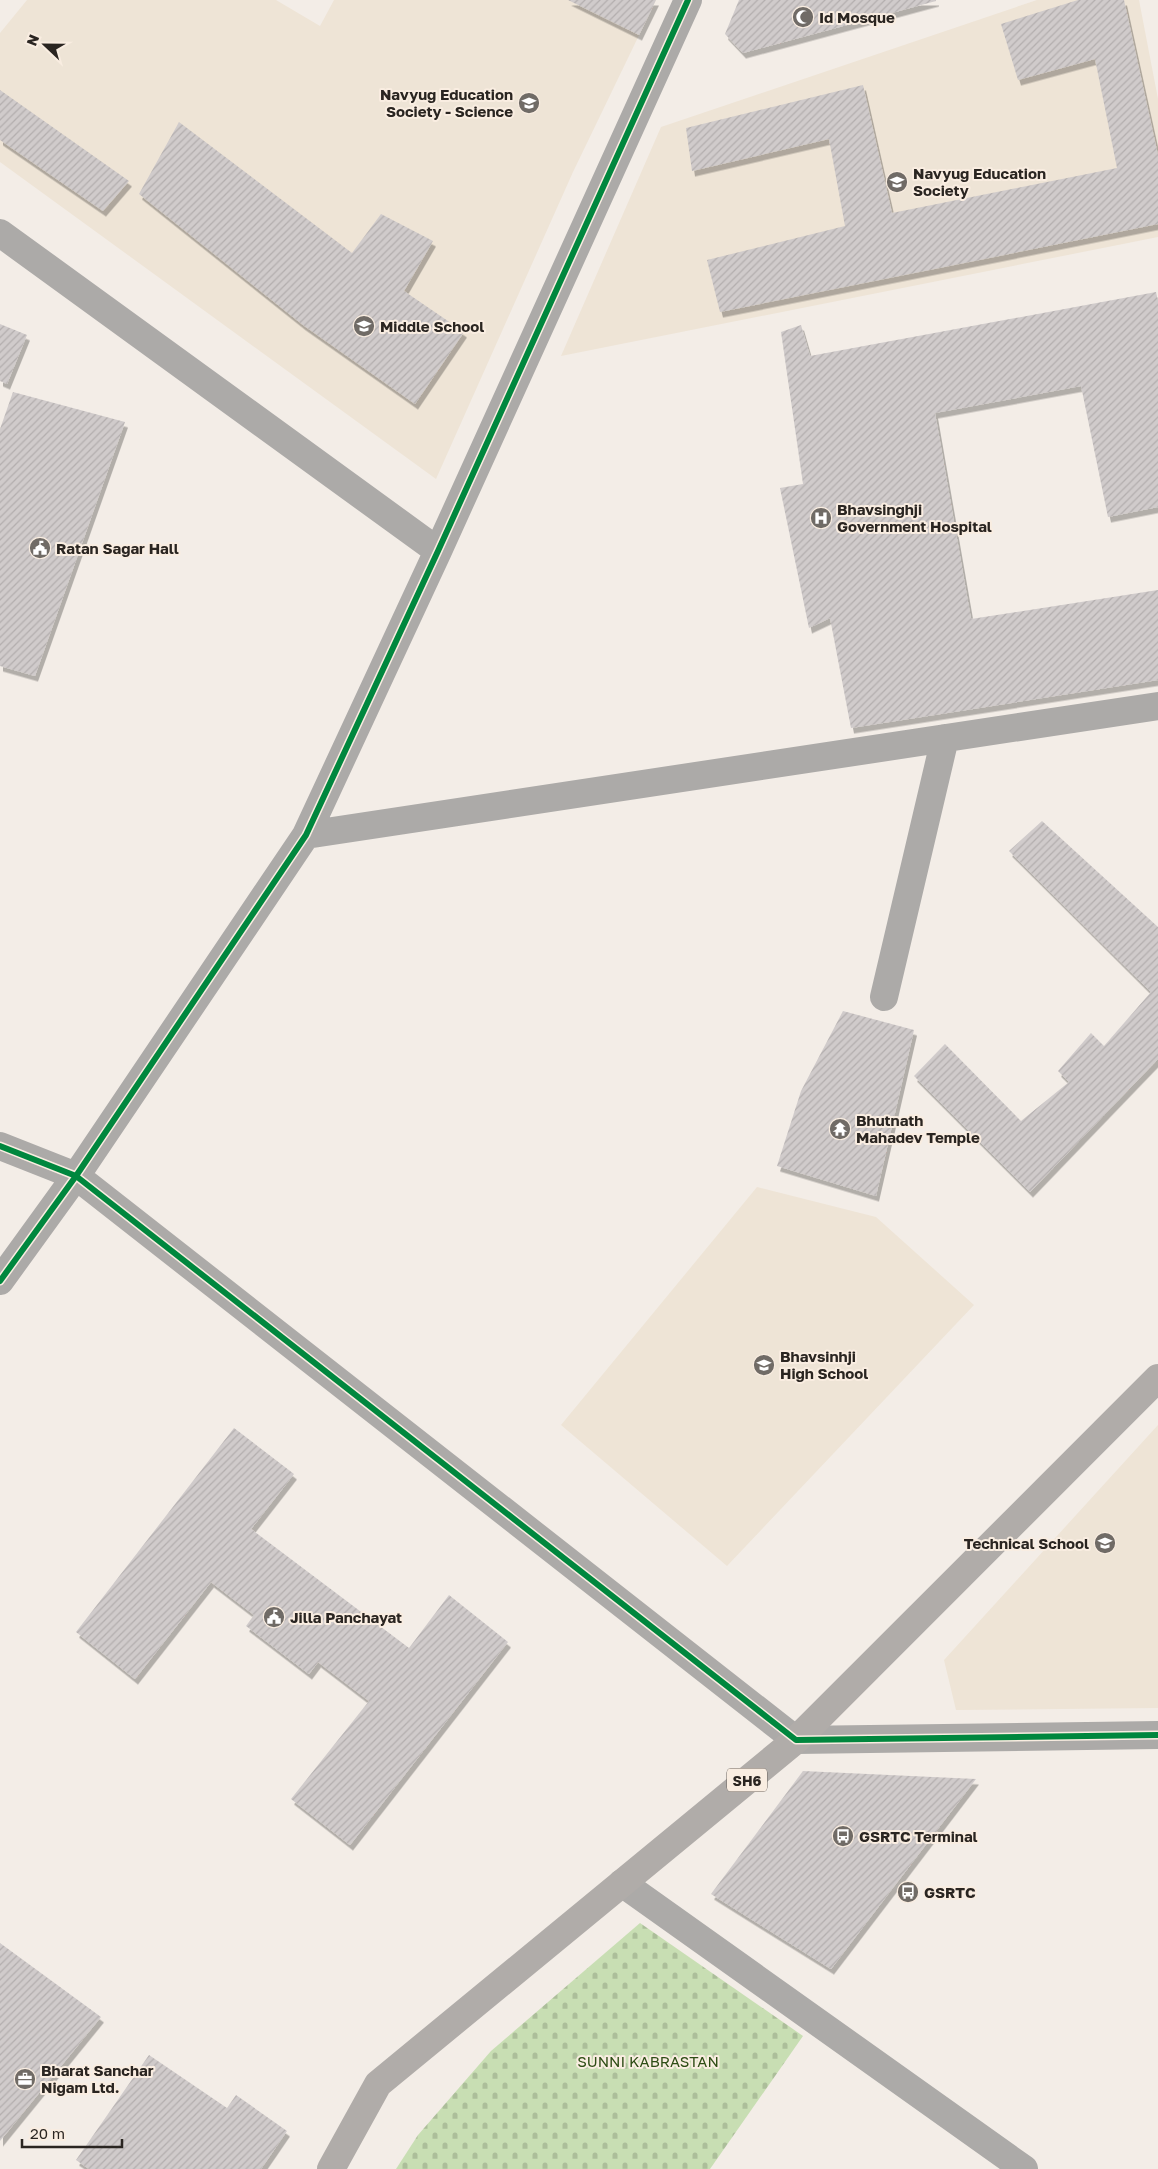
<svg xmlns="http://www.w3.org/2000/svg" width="1158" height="2169" font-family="'Golos Text',sans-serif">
<defs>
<pattern id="cemetery-stones" width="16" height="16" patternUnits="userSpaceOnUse" patternTransform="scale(1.25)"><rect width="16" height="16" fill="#c8deb3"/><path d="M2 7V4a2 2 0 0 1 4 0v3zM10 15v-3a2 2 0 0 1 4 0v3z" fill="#acbe9a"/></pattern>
<pattern id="building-hatch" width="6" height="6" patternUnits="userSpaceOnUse" patternTransform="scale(1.25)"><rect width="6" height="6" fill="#d0cbcb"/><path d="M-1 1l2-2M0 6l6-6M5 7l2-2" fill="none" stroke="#b3aeae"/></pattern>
<filter id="shadow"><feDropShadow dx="3" dy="5.5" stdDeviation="0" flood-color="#0004"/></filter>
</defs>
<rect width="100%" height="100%" fill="#f3ede7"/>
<!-- education -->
<path fill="#eee4d6" d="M27,0H276L320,26L334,0H656L573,172L436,479L0,162V33Z
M1037,0H1139L1158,99V237L561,356L661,127Z
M757,1187L876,1217L974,1305L727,1566L561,1425Z
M1158,1425V1708L956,1710L944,1660Z"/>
<!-- cemetery -->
<path fill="url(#cemetery-stones)" d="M640,1923L803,2036L710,2169H396L418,2135L491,2051Z"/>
<!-- building -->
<path fill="url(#building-hatch)" filter="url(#shadow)" d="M568,0H656L639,35Z
M739,0H936V1L743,53L725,34Z
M1078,0H1124L1158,155V224L720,312L707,260L845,226L829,139L692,171L686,128L863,85L892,213L1117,168L1095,59L1018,80L1001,24Z
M0,90L129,181L103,211L0,140Z
M179,122L352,253L381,214L433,241L404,291L464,332L415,404L303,325L139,194Z
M1156,292L1158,301V507L1108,517L1081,386L935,413L971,619L1158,590V680L851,728L830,618L809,628L780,488L803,484L781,332L801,325L810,356Z
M0,324L27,335L7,384L0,381Z
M13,392L125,422L35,676L0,666V429Z
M1042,821L1158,927V1059L1030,1192L914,1076L945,1044L1021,1121L1069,1082L1058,1071L1091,1033L1104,1046L1151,992L1009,851Z
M843,1011L914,1030L876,1196L777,1166L801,1091Z
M234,1428L294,1474L251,1529L409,1648L449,1595L508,1642L350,1845L291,1799L369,1701L318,1662L309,1674L246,1626L254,1615L211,1582L135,1679L76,1632Z
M803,1771L976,1779L831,1969L711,1894Z
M0,1943L101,2017L0,2141Z
M149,2055L227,2108L236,2095L287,2131L261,2169H89L76,2160Z"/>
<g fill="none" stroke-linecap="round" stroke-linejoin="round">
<!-- minor -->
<path stroke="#acaaa8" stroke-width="28" d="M0,233L438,551
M306,835L1158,706
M884,997L945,738
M0,1146L76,1176L796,1740L1158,1735
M0,1281L76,1176L306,835L438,551L688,0
M622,1883L1024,2169"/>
<!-- major -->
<path stroke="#b0aca9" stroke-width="28" d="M331,2169L378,2084L796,1740L1158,1378"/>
<!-- cycleway casing -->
<g stroke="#f9ede1" stroke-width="9">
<path id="cycleway" d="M0,1146L76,1176L796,1740L1158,1735
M0,1281L76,1176L306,835L438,551L688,0"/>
</g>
<!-- cycleway -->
<use href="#cycleway" stroke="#00873e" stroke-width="6"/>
</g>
<!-- icons -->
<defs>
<g id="mosque-disc" transform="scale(1.125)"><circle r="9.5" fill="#706b66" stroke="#f9ede1"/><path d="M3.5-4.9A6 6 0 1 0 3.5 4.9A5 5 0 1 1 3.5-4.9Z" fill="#fff"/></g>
<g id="school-disc" transform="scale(1.125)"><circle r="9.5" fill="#706b66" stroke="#f9ede1"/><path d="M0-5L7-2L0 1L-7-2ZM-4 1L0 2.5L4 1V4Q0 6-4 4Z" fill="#fff"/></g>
<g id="hospital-disc" transform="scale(1.125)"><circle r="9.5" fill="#706b66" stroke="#f9ede1"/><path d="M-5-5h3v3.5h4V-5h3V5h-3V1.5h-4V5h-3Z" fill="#fff"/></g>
<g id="civic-disc" transform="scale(1.125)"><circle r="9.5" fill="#706b66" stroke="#f9ede1"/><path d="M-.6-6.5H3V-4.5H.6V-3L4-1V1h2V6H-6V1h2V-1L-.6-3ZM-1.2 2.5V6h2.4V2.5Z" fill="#fff"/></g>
<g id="temple-disc" transform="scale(1.125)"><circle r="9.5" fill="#706b66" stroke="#f9ede1"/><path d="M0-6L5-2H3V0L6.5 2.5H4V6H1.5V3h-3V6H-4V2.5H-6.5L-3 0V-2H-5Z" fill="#fff"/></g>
<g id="bus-disc" transform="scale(1.125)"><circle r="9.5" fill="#706b66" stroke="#f9ede1"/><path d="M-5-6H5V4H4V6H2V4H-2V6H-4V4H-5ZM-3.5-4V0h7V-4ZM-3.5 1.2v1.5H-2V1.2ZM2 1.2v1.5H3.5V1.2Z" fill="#fff"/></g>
<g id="office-disc" transform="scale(1.125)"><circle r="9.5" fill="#706b66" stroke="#f9ede1"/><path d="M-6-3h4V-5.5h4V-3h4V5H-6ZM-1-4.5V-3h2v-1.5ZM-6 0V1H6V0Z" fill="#fff"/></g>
</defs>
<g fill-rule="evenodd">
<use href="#mosque-disc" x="803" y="17"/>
<use href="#school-disc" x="529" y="103"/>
<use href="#school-disc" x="897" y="182"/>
<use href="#school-disc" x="364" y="326"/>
<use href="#hospital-disc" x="821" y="518"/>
<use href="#civic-disc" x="40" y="548"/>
<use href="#temple-disc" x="840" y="1129"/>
<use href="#school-disc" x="764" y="1365"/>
<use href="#school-disc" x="1105" y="1543"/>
<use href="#civic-disc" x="274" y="1617"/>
<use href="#bus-disc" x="843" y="1836"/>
<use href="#bus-disc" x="908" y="1892"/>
<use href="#office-disc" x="25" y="2079"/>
</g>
<g text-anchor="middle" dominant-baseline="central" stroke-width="4" stroke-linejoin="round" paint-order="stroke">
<!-- shield labels -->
<rect fill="#f9ede1" stroke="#68615b" stroke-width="1" x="727" y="1768.5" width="40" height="23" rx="4"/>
<g font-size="14" font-weight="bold" fill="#2a2521">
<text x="747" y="1780">SH6</text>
</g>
<!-- poi labels -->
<g font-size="15" font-weight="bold" fill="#2a2521" stroke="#f9ede1" text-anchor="start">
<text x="819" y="17">Id Mosque</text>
<text x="513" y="94" text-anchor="end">Navyug Education<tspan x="513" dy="17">Society - Science</tspan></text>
<text x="913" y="173">Navyug Education<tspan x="913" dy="17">Society</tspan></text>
<text x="380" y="326">Middle School</text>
<text x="837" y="509">Bhavsinghji<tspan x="837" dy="17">Government Hospital</tspan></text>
<text x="56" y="548">Ratan Sagar Hall</text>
<text x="856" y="1120">Bhutnath<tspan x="856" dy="17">Mahadev Temple</tspan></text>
<text x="780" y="1356">Bhavsinhji<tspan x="780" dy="17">High School</tspan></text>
<text x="1089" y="1543" text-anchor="end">Technical School</text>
<text x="290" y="1617">Jilla Panchayat</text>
<text x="859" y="1836">GSRTC Terminal</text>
<text x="924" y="1892">GSRTC</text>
<text x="41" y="2070">Bharat Sanchar<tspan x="41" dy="17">Nigam Ltd.</tspan></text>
</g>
<!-- park labels -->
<g font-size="15" fill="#2e4d15" stroke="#f9ede1">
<text x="648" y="2061">SUNNI KABRASTAN</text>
</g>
</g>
<!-- north arrow -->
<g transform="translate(45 45) rotate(292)" stroke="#f9ede1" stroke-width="4" paint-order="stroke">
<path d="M0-4L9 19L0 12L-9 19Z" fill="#2a2521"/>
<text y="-8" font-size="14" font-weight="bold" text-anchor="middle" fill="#2a2521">N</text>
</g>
<!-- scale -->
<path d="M22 2139v8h100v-8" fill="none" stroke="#2a2521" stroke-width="2.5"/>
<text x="30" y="2139" font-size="15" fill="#2a2521" stroke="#f9ede1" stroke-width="4" paint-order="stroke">20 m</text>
</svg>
